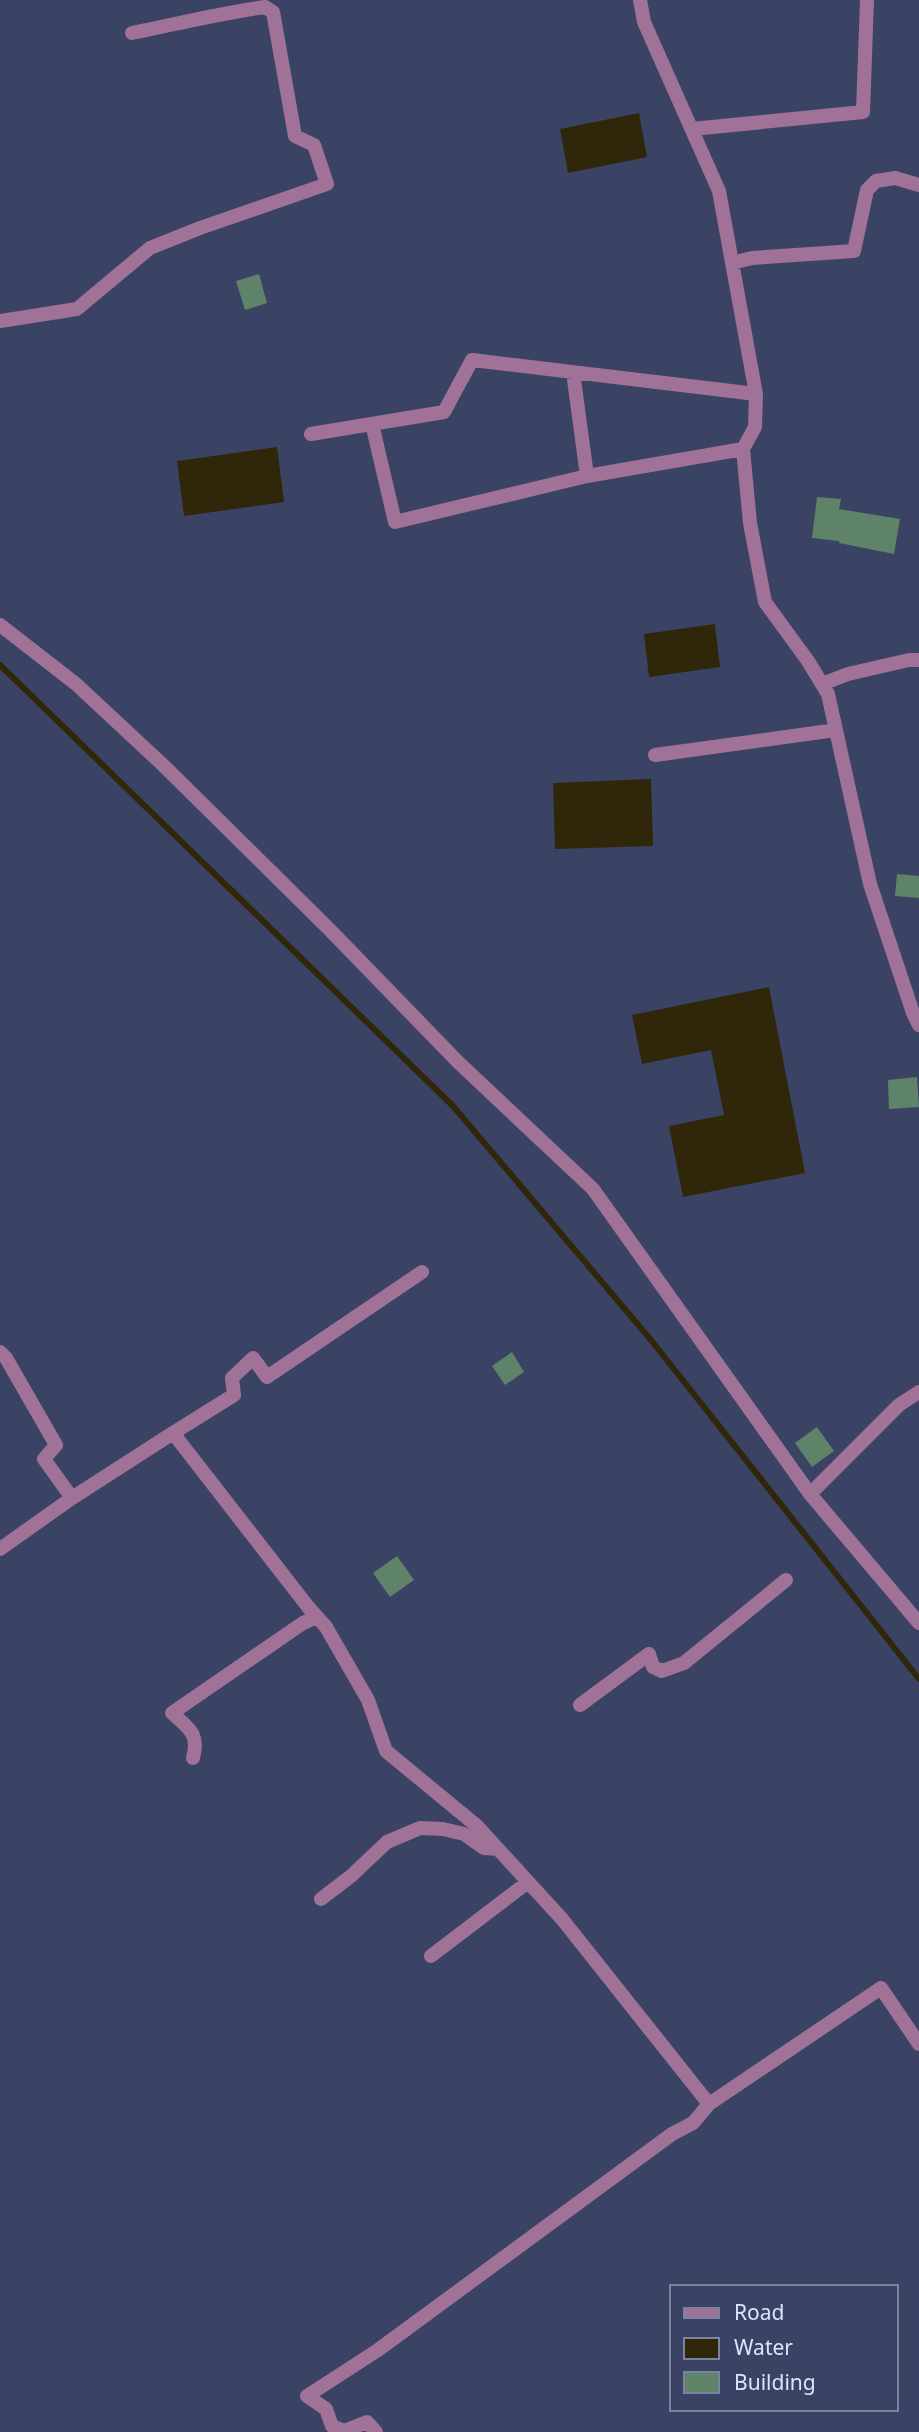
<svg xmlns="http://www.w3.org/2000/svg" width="919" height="2432" font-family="'Noto Sans',sans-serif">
<rect width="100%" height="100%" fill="#3a4364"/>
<!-- water -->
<path fill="#30270b" d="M639,113L647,157L568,173L560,129Z
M277,447L284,502L184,516L177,461Z
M715,624L720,667L649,677L644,634Z
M651,779L653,846L555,849L553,783Z
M769,987L805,1173L683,1197L669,1126L724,1115L711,1050L642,1064L632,1015Z"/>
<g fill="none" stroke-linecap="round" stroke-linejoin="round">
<!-- stream -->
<path stroke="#30270b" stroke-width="6" d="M0,665L453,1106L651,1340L919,1679"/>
</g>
<!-- building -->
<path fill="#5f8368" d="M259,274L267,303L245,310L236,281Z
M817,497L841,499L839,509L900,519L894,554L839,543V541L812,538Z
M897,874L919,876V898L895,896Z
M917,1077L919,1107L889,1109L888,1080Z
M512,1352L524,1372L505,1385L492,1366Z
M817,1427L834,1451L812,1467L795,1443Z
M397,1556L414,1580L390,1597L373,1573Z"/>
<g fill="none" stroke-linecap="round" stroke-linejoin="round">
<!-- street -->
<path stroke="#a07298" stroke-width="14" d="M692,129L863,112L867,0
M732,263L752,258L854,251L867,190L876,181L895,178L919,185
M0,321L77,309L150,248L200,228L327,184L314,145L295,136L273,12L265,7C220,13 177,24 132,33
M573,372L587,476
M756,394L755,427L743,449L750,523L765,602L808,661L828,694L870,884L913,1013L919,1025
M372,424L395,522L587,476L743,449
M311,434L444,412L472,360L756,394L719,191L644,22L640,0
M0,625L76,684L163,765L329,929L458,1062L593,1189L810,1494L899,1405L919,1392
M822,684L848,674L909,660H919
M655,755L836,730
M0,1352L6,1358L56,1445L44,1459L72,1498
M173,1433L234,1395L232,1378L253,1358L267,1377L422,1272
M810,1494L919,1623
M0,1549L72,1498L173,1433L309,1608L326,1627L368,1700L386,1751L477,1826L562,1919L709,2104L881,1988L919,2044
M580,1705L649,1654L653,1667L662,1671L684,1663L786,1580
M193,1758C200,1733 188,1728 172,1713L303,1623L317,1617
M321,1899L351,1876L387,1842L420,1828L443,1829L464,1834L484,1848L498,1849
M431,1956L528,1882
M376,2432L367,2422L344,2431L332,2426L326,2409L307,2396L378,2350L672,2134L693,2123L709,2104"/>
</g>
<!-- legend -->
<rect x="670" y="2285" width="228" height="126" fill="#3a4364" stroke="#7c83a0" stroke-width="2"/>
<rect x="684" y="2308" width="35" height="10" fill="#a07298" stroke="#7c83a0" stroke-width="2"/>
<text x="734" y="2320" font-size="21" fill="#dee4f9">Road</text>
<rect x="684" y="2338" width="35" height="21" fill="#30270b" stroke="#7c83a0" stroke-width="2"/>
<text x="734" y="2355" font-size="21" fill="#dee4f9">Water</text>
<rect x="684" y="2372" width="35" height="21" fill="#5f8368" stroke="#7c83a0" stroke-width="2"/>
<text x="734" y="2390" font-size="21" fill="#dee4f9">Building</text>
</svg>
